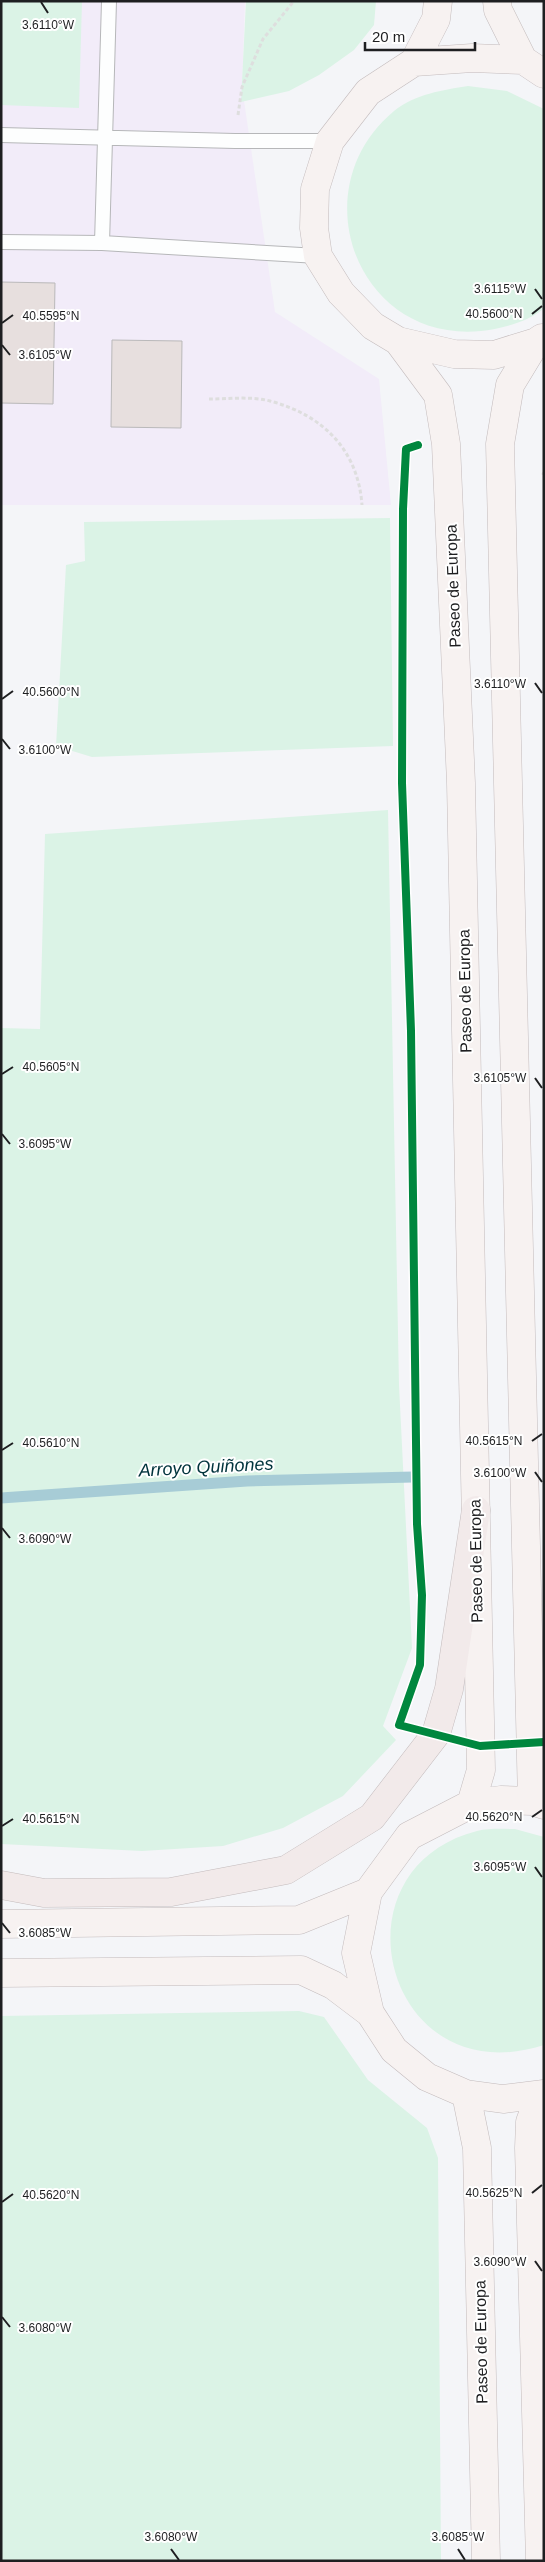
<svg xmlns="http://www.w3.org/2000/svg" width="545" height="2562" font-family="Helvetica,sans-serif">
<rect width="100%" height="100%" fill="#f4f5f8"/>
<!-- medical -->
<path fill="#f2ecf9" d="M1,1H245L242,87L275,312L379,379L391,505H1Z"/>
<!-- green -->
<path fill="#dbf3e6" d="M1,1H82L79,108L1,105Z
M246,1H376L374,25L354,50L319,75L289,91L241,102Z
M468,86L507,91L544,109V308C529,322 500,329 481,331C357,343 300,189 394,111C415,94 443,90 468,86Z
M390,518L393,746L92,757L56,746L66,565L85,561L84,522Z
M388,810L399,1385L412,1648L383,1726L396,1740L343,1796L283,1828L223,1846L142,1851L1,1844V1028L40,1029L45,834Z
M515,1829L544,1837V2045C385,2096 328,1869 477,1831C489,1828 503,1829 515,1829Z
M299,2011L324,2017L368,2080L427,2128L438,2158L441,2561H1V2016Z"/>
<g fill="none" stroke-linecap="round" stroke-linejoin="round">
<!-- stream -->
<path stroke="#a7ccd6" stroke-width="11" d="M1,1498L247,1481L413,1477"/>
</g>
<!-- building -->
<path fill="#e7dfde" stroke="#bab9ba" d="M1,282L55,283L53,404L1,403Z
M112,340L182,341L181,428L111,427Z"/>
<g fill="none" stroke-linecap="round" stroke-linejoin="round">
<!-- lane casing -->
<g stroke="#b6b7b9" stroke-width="16">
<path id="lane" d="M1,135L235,141H330
M1,242L102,243L318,256
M102,243L109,1"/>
</g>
<!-- primary casing -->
<g stroke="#c3bbbc" stroke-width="29">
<path id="primary" d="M497,1L498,10L523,60
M414,62L436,19L438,1
M542,338L536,342L494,355L454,354L398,341L373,326L341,293L318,256L314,228L315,189L330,141L368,92L414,62L472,58L523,60L544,74
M398,341L438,395L446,444L461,783L481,1770L471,1804
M532,1801L500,444L510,385L536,342
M544,1805L532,1801L501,1800L471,1804L409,1836L368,1892L356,1953L370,2013L394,2050L427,2077L466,2094L503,2099L544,2094
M1,1924L299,1920L368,1892
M1,1973L301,1970L333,1985L370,2013
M466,2094L477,2148L486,2561
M540,2095L530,2122L529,2148L540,2561"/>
</g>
<!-- highway casing -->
<g stroke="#c3bbbc" stroke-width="29">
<path id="highway" d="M1,1885L44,1893L171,1892L286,1870L372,1817L436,1734L449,1689L476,1510"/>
</g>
<!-- path -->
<path stroke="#dedede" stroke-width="3" stroke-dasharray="4 2.5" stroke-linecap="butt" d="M238,115L242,87L263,39L294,1
M209,399C228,399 251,396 270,401C323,415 358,450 362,505
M542,473L544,474"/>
<!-- lane -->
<use href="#lane" stroke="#fdfefe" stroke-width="14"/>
<!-- primary -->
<use href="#primary" stroke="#f7f2f1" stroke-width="28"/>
<!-- highway -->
<use href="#highway" stroke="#f2eaea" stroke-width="28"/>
<!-- cycleway casing -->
<g stroke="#fff" stroke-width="11">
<path id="cycleway" d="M418,445L406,449L403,509L402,783L411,1031L417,1524L422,1595L420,1665L399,1725L480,1746L544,1742"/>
</g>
<!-- cycleway -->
<use href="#cycleway" stroke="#00873e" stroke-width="8"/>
</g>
<!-- ticks -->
<path fill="none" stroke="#1e1f21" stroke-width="2" d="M41,2L48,13M535,289L542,299M532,314L542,306M2,323L13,315M2,345L10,355M535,683L542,693M2,699L13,691M2,739L10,749M2,1074L13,1067M535,1078L542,1088M2,1134L10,1144M532,1441L542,1434M2,1450L13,1443M535,1472L542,1482M2,1528L10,1538M532,1817L542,1810M2,1826L13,1819M535,1867L542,1877M2,1923L10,1933M532,2193L542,2185M2,2202L13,2194M535,2261L542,2271M2,2317L10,2327M171,2549L179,2560M458,2549L465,2560"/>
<g text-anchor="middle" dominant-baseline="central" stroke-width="4" stroke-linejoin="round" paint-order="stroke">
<!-- street labels -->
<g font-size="16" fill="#1e1f21" stroke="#fff">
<text transform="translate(453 586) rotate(-92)">Paseo de Europa</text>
<text transform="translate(465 991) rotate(-91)">Paseo de Europa</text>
<text transform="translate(476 1561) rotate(-91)">Paseo de Europa</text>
<text transform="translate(481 2342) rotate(-91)">Paseo de Europa</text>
</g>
<!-- water labels -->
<g font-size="18" font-style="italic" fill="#00333c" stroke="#fff">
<text transform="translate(206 1467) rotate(-3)">Arroyo Quiñones</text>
</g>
</g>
<g font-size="12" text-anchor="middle" fill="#1e1f21" stroke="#fff" stroke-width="4" stroke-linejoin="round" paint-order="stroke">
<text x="48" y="29">3.6110°W</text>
<text x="500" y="293">3.6115°W</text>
<text x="494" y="318">40.5600°N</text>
<text x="51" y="320">40.5595°N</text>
<text x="45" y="359">3.6105°W</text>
<text x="500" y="688">3.6110°W</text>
<text x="51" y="696">40.5600°N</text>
<text x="45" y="754">3.6100°W</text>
<text x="51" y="1071">40.5605°N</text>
<text x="500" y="1082">3.6105°W</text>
<text x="45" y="1148">3.6095°W</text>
<text x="494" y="1445">40.5615°N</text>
<text x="51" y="1447">40.5610°N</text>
<text x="500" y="1477">3.6100°W</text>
<text x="45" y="1543">3.6090°W</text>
<text x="494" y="1821">40.5620°N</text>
<text x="51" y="1823">40.5615°N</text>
<text x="500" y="1871">3.6095°W</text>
<text x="45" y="1937">3.6085°W</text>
<text x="494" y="2197">40.5625°N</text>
<text x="51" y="2199">40.5620°N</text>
<text x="500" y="2266">3.6090°W</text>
<text x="45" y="2332">3.6080°W</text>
<text x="171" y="2541">3.6080°W</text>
<text x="458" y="2541">3.6085°W</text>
</g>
<!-- border -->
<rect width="545" height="2562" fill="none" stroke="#1e1f21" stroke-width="5"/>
<!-- scale -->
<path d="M365 42v8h110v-8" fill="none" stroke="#1e1f21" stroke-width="2.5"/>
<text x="372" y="42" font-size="15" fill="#1e1f21" stroke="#ffffff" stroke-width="4" paint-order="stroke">20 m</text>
</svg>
